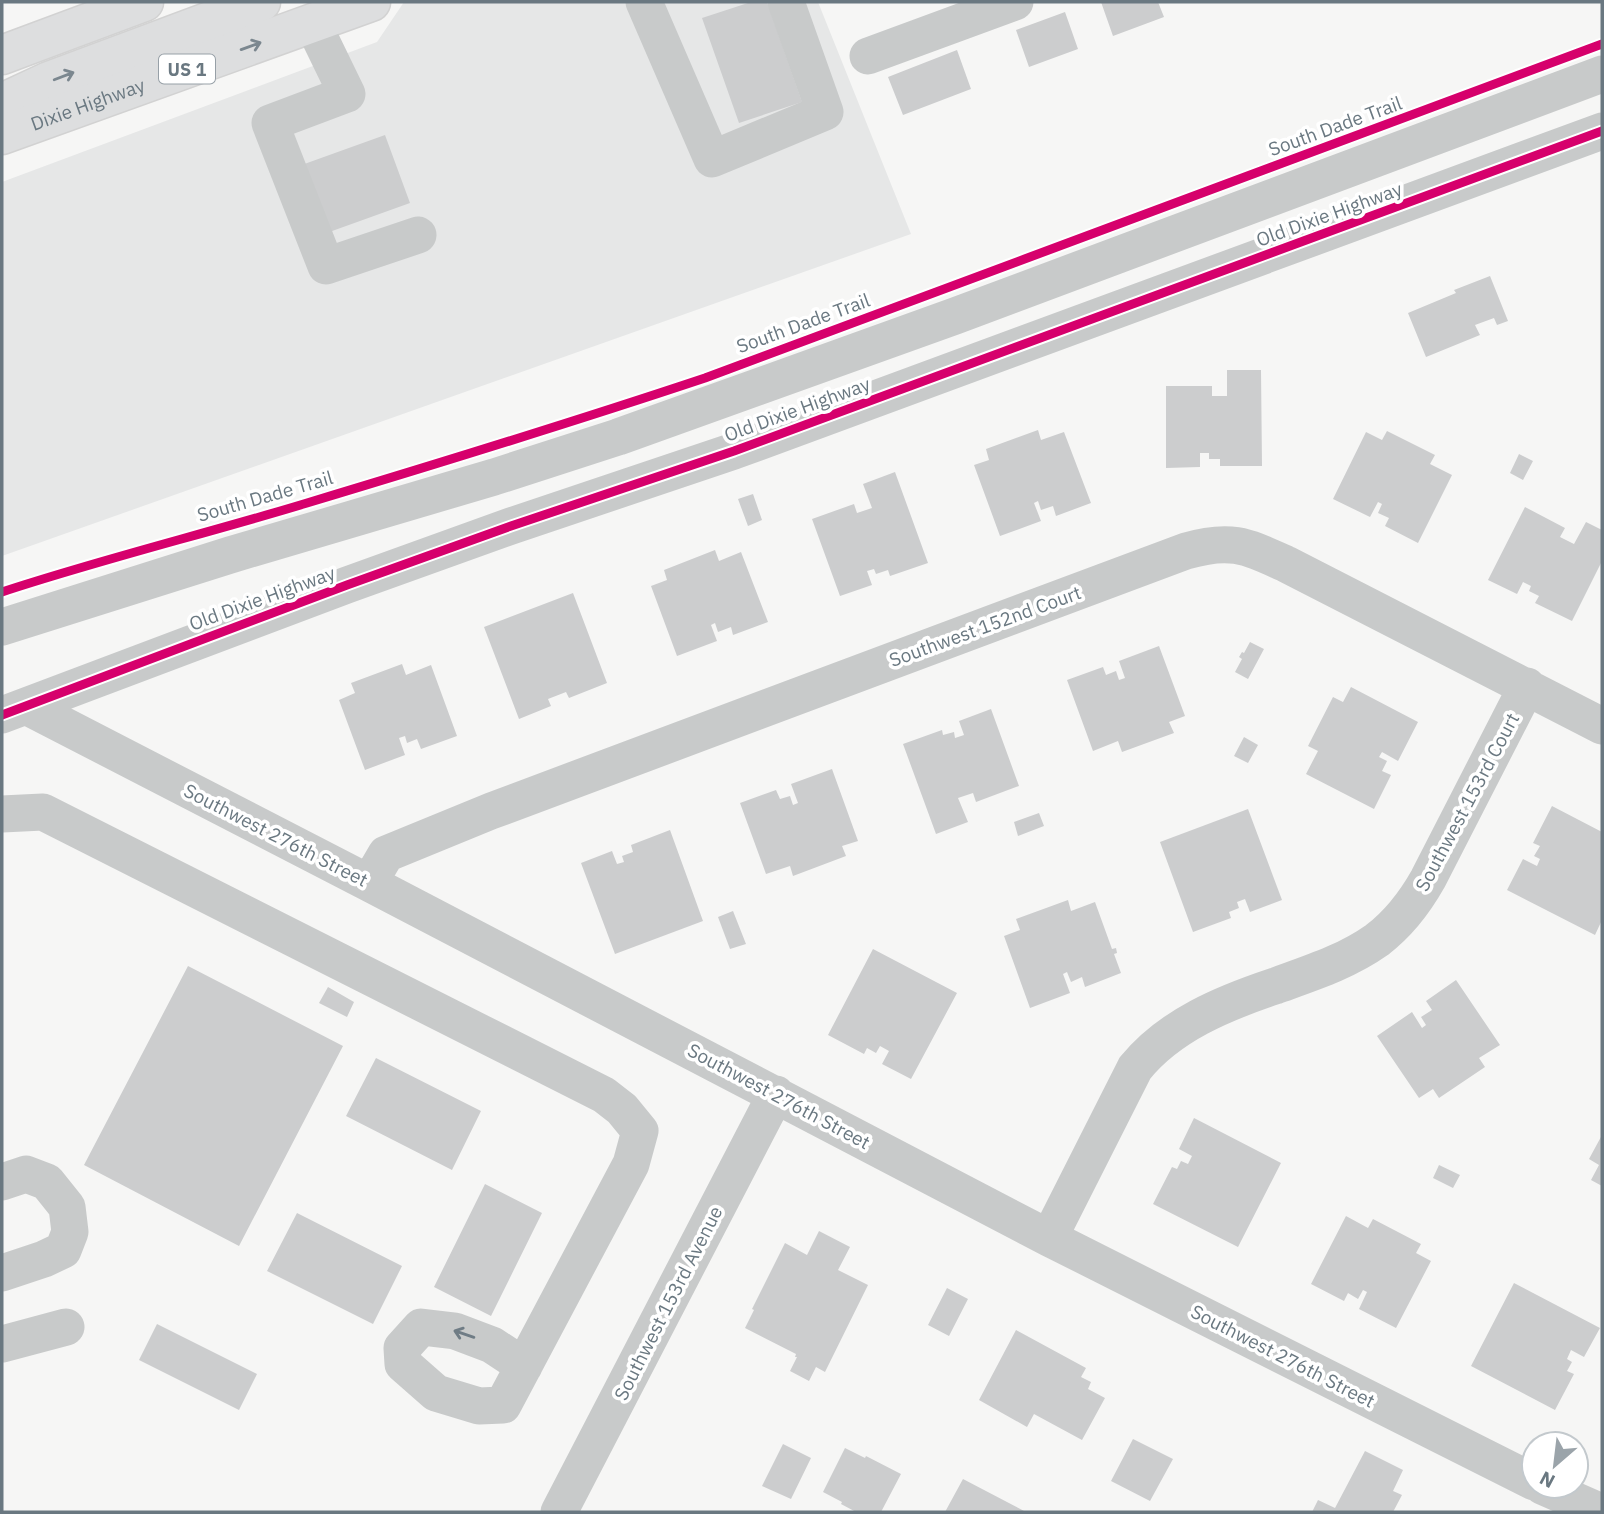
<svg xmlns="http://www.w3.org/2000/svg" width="1604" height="1514" font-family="'IBM Plex Sans',sans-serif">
<rect width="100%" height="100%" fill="#f6f6f5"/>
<!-- built -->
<path fill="#e6e7e7" d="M404,2H818L911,234L2,556V182L377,42Z"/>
<!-- building -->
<path fill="#cccdce" d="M751,2H767L802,102L739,123L702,18Z
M1101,2H1158L1164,17L1113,36Z
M1065,12L1078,49L1029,67L1016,30Z
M957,50L971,89L903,115L888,77Z
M385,135L410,203L321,235L296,167Z
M1490,276L1508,321L1497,325L1494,318L1475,325L1480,335L1426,357L1408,313L1456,293L1454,290Z
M1227,370H1261L1262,466H1220V459H1209V453H1200V467L1166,468V386H1212V396H1227Z
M1038,430L1041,440L1064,432L1091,503L1056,516L1053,506L1041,510L1038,501L1034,503L1041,521L1000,536L974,465L989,460L986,449Z
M1387,431L1435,455L1430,464L1452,475L1418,543L1385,526L1389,518L1378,513L1382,504L1378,502L1370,517L1333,499L1366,432L1382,440Z
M1519,454L1533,461L1523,480L1510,473Z
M895,472L928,563L890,576L888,570L876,574L874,569L867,571L872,585L840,596L812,519L854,504L857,513L872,508L863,484Z
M753,494L762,520L748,526L738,499Z
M1525,507L1565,528L1560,537L1574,544L1586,522L1602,530V561L1572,621L1535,603L1539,596L1529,591L1531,586L1523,582L1517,594L1488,580Z
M715,550L719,561L741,552L768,622L733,635L731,627L718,632L715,623L711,625L717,641L677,656L651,586L667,580L664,570Z
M573,593L607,683L569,698L566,692L548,699L551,706L519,719L484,627Z
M1250,642L1264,649L1248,679L1235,672L1242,659L1239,657L1242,652L1244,653Z
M1159,646L1185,716L1169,722L1174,733L1122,752L1118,741L1093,751L1067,680L1103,667L1106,675L1116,671L1119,680L1125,678L1119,661Z
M402,664L406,675L431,665L457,736L421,749L417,739L407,743L405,736L399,738L405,755L365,770L339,700L355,693L351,683Z
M1351,687L1418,722L1398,761L1382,752L1379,757L1387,761L1382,771L1391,775L1374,809L1306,774L1318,751L1308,746L1333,697L1343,702Z
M991,709L1019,786L976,802L973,793L958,798L968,822L936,834L903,744L942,730L943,735L954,732L955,738L964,735L959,721Z
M1244,737L1258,745L1248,763L1234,756Z
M832,769L858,841L842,846L846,856L793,876L790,866L766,874L740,803L776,790L780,799L790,796L793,805L798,803L791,784Z
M1552,806L1602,832V920L1595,935L1507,890L1523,859L1537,866L1540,859L1534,856L1540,846L1533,843Z
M1248,809L1282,900L1250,912L1245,899L1237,902L1239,908L1229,912L1231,918L1193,932L1160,842Z
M1039,813L1044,826L1018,836L1014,822Z
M670,830L703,921L615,954L581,863L612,851L617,864L624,862L622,856L633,852L631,845Z
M1068,900L1071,911L1095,902L1112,949L1116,948L1117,953L1114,954L1121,973L1085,987L1082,977L1071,982L1067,972L1063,974L1070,993L1030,1008L1004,936L1020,930L1016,919Z
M733,911L746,944L730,949L718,917Z
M873,949L957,993L911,1079L882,1064L889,1051L880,1046L876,1053L867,1048L864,1054L828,1035Z
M188,966L343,1046L239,1246L84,1165Z
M1456,980L1500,1045L1479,1058L1485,1067L1439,1098L1433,1089L1419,1098L1377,1036L1412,1012L1422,1028L1426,1025L1421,1017L1432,1010L1426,1001Z
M328,987L354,1002L347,1017L319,1003Z
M376,1058L481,1111L452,1170L346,1116Z
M1194,1118L1281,1163L1238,1247L1153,1204L1172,1167L1177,1169L1181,1161L1188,1164L1192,1156L1179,1149Z
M1602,1135V1186L1591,1180L1599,1165L1589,1159Z
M1439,1165L1460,1175L1453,1188L1433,1178Z
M485,1184L542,1213L491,1316L434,1287Z
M297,1213L402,1266L373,1324L267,1271Z
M1346,1216L1368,1228L1373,1219L1421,1244L1416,1253L1431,1261L1396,1328L1359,1309L1367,1292L1363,1290L1358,1299L1348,1293L1344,1301L1311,1284Z
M819,1231L850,1247L838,1270L868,1285L825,1372L816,1367L809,1381L790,1371L797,1357H795L796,1354L745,1328L754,1310L752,1309L785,1243L807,1255Z
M1514,1283L1600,1328L1584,1357L1571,1350L1567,1359L1572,1362L1567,1371L1574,1374L1555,1410L1471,1366Z
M947,1288L968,1299L949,1336L928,1325Z
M157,1324L257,1374L239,1410L139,1360Z
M1016,1330L1086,1368L1081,1377L1091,1382L1088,1389L1105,1398L1082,1440L1034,1414L1027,1427L979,1400Z
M1133,1439L1173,1459L1150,1501L1111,1481Z
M783,1444L811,1458L791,1499L762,1486Z
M845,1448L865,1458L866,1456L901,1474L881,1512H856L841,1504L842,1502L823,1492Z
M1365,1451L1403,1470L1393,1491L1402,1495L1393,1512H1312L1318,1500L1335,1508Z
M963,1479L1026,1512H945Z"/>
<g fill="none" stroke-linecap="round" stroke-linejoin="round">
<!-- highway casing -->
<g stroke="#d2d2d2" stroke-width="41">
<g id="highway">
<path d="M2,55L144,2"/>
<path d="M2,103L49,81L261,2"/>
<path id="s1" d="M2,135L371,2"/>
</g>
</g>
<!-- minor -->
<path stroke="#c8caca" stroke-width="37" d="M644,2L712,159L825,112L786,2
M313,24L347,94L270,123L326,266L418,235
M868,56L1015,2
M2,627L230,555L494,477L618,437L955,316L1602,74
M26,706L369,883L1049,1238L1534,1482
M2,715L347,585L511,526L734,451L1602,131
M2,814L43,812L604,1095L622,1109L640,1131L631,1164L503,1405L479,1406L436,1393L403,1364L402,1348L421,1327L455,1331L492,1345L524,1366
M369,883L386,854L491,811L1186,551C1231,538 1246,546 1286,564L1602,726
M2,1182L26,1174L47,1182L67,1207L70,1232L63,1250L44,1259L2,1273
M1049,1238L1135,1068C1170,1025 1224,1003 1275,986C1311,973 1346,962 1377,940C1398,924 1415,902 1428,879L1527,686
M2,1344L66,1327
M1542,1486L1601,1512
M559,1512L776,1094"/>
<!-- highway -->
<use href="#highway" stroke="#dddedf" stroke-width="38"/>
<!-- cycleway casing -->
<g stroke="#fff" stroke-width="13">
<path id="cycleway" d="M2,592C102,559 205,534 307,503C440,463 573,422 705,378L1602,44
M2,715L347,585L511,526L734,451L1602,131"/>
</g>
<!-- cycleway -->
<use href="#cycleway" stroke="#d6006c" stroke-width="9"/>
</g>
<!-- one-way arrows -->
<defs><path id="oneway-shaft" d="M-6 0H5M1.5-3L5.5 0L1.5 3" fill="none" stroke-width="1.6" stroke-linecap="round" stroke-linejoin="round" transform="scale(1.75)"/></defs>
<g stroke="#7b878f">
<use href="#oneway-shaft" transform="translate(251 46) rotate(-20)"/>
<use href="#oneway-shaft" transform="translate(64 76) rotate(-21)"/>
</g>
<use stroke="#6f7c85" href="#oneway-shaft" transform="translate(464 1334) rotate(-161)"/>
<g text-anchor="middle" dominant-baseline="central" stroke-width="7" stroke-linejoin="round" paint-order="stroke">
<!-- shield labels -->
<rect fill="#fff" stroke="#97a0a7" stroke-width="2" x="159" y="54.5" width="56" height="29" rx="5"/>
<g font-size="18" font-weight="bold" fill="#6a7881">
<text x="187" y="69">US 1</text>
</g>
<!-- street labels -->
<g font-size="19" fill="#6a7881" stroke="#fff">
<text stroke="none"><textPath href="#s1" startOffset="91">Dixie Highway</textPath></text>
<text transform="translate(1335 126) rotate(-20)">South Dade Trail</text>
<text transform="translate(1329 214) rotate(-20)">Old Dixie Highway</text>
<text transform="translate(803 323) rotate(-20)">South Dade Trail</text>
<text transform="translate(797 409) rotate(-20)">Old Dixie Highway</text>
<text transform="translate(265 496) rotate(-16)">South Dade Trail</text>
<text transform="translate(262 598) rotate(-20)">Old Dixie Highway</text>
<text transform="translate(985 626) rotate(-20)">Southwest 152nd Court</text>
<text transform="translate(1467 802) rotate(-62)">Southwest 153rd Court</text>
<text transform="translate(276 835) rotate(27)">Southwest 276th Street</text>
<text transform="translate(779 1096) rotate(28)">Southwest 276th Street</text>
<text transform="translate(668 1303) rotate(-63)">Southwest 153rd Avenue</text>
<text transform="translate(1283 1356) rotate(27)">Southwest 276th Street</text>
</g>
</g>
<!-- border -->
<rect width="1604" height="1514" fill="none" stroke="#6a7881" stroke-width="7"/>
<!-- north arrow -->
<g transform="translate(1555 1465) rotate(208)"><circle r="33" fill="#ffffff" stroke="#c3c9cd" stroke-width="2"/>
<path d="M0-5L12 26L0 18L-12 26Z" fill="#9ba4aa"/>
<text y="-10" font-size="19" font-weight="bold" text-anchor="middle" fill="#6a7881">N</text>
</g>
</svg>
